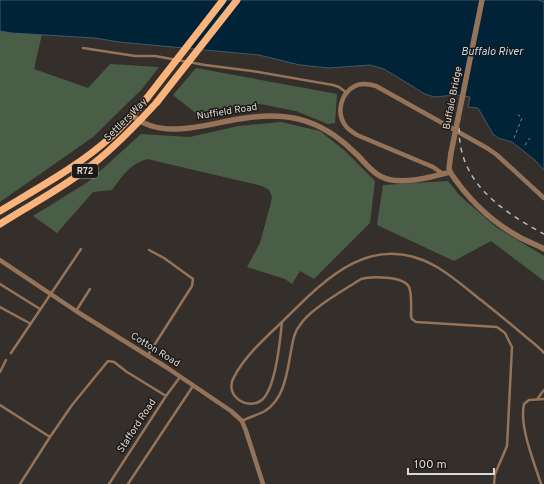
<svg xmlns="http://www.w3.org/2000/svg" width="544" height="484" font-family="Overpass,sans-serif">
<rect width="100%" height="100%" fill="#352f2b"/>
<!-- green -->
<path fill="#4a5e47" d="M0,31L12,33L42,34L34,69L88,88L110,64L159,67L142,89L93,137L0,202Z
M196,68L337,94L335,123L328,124L296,111L260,104L227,107L197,114L173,95Z
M281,122L320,131L344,150L375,181L370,223L314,279L300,271L292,284L285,279L247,267L260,243L270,206L272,197L269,190L262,186L147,159C128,166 124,174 112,190L93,192L57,233L33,216L88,182L141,134L190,137L238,126Z
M448,181L460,196L496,227L544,256V281L491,241L454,261L377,225L383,185Z"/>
<!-- water -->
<path fill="#002337" stroke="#425966" d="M0,0H538L544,2V170L535,160L512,142L498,138L493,134L478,108L468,107L470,97L455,95L434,97L425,94L384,69L370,65L329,68L300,65L259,55L119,42L95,38L12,33L0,31Z"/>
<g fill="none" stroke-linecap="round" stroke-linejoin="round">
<!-- path -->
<path stroke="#87827e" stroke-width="1" stroke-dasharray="3 3" stroke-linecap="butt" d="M514,138L522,118L516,113
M525,145L530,138"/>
<!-- service -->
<path stroke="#957358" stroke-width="2.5" d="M83,48L135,56H155L205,65L252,71L333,85L339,87L347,93
M0,284L40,309
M0,307L31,324
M76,311L90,289
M282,322C325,279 372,229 437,267C452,276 467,289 481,300C496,312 511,324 526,337C532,342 539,347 544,353
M282,322C280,341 276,385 263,399C249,412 223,396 234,377C245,356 265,338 282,322Z
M11,353L81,249
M148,355L192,286L193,279L164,258L149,250
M0,372L6,360
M538,398L544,390
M0,405L50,437L72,405L108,361L114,362L127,372L166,396
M242,421C249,417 258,415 265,411C285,398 287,372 291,351C293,341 294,332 300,325C310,309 344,290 361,279C371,276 404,276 409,287C412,293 411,309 411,316L412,319L416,322L497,327L505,333L512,347L507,446L495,474L494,484
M20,484L50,437
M109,484L166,396L180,377
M128,484L193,386
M541,484C534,462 519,426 524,404L529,400L544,399"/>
<!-- minor -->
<path stroke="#957358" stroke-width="4.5" d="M443,174L433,167L357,135C353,132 347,129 345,125C336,112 341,93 355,86C361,83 369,84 376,86L487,148L497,155L544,198
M0,260L76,311L166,367L231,411L242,421L246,431L263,484"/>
<!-- tertiary -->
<path stroke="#957358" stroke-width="5.5" d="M132,115C161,141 206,124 239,119C285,111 319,118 353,151C363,159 370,172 382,177C400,186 432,177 450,172
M451,153L449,168L450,172C468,199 493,223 521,238C529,242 537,245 544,249"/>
<!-- primary -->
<path stroke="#fab37b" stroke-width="7" d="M0,211C38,188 79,166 112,136C125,124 136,111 147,98
M0,224C31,204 65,187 93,164C117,145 137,124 157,102"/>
<!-- rail -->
<path stroke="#bdb9b6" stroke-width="1.5" stroke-dasharray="5 5" stroke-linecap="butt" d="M483,0L460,115C452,177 496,208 544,234"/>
<!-- tertiary-bridge -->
<path stroke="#957358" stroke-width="5.5" d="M451,153L482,0"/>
<!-- primary-bridge -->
<path stroke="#fab37b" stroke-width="7" d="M147,98L223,0
M157,102L237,0"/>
</g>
<g text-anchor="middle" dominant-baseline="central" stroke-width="3" stroke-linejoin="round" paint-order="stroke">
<!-- shield labels -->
<rect fill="#1b1816" stroke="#a29e9c" stroke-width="1" x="72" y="164" width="26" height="14" rx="3"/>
<g font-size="9" font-weight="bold" fill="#dcd8d5">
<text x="85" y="171">R72</text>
</g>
<!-- street labels -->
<g font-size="10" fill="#dcd8d5" stroke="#1b1816">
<text transform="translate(453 98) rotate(-79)">Buffalo Bridge</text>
<text transform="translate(227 112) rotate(-9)">Nuffield Road</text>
<text transform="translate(126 120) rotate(-45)">Settlers Way</text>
<text transform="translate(155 350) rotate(32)">Cotton Road</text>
<text transform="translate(137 426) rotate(-57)">Stafford Road</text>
</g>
<!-- water labels -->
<g font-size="11" font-style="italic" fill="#b2dbf9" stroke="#1b1816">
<text x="492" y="52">Buffalo River</text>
</g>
</g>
<!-- scale -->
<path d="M408 468v6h86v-6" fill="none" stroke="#dcd8d5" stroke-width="2"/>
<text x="414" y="468" font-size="12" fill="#dcd8d5" stroke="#1b1816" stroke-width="3" paint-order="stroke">100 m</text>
</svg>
